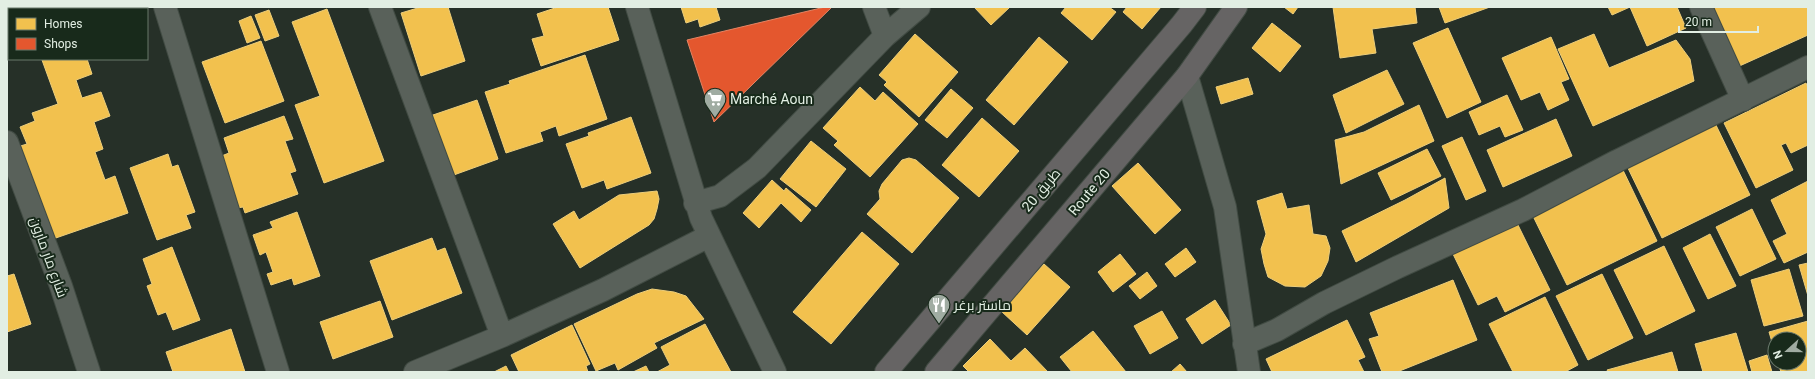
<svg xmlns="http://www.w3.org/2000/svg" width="1815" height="379" font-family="Roboto,Cairo,sans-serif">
<rect width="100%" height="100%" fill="#263028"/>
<!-- homes -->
<path fill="#f2c14e" stroke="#edce7b" d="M421,7H448L465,61L421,76L401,13Z
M558,7H608L619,40L541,66L532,39L544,36L537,14Z
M681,7H716L720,20L700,27L698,19L686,23Z
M974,7H1010L991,25Z
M1066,7H1109L1116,12L1092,40L1061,13Z
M1127,7H1161L1142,29L1123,12Z
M1284,7H1298L1293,14Z
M1333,7H1415L1417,23L1372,29L1376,53L1340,58Z
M1439,7H1490L1445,23Z
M1608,7H1677L1686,28L1647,46L1630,7L1612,15Z
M1708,7H1808V35L1735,68Z
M327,9L384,161L324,183L295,105L320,96L292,22Z
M269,10L279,36L265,41L255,15Z
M251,16L260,38L247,43L239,21Z
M1272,23L1301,46L1280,72L1252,48Z
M1448,28L1481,102L1447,118L1413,43Z
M915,34L958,72L919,117L884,85L887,82L879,75Z
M1594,34L1609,68L1676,40L1690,59L1694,81L1593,126L1558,49Z
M1039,37L1068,62L1014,125L986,100Z
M1551,37L1569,79L1561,82L1569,100L1548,110L1540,92L1521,100L1502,58Z
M261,41L284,101L225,123L202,62Z
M585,55L607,119L559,136L556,126L540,132L543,141L506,153L485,92L510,84L509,81Z
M46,59H87L92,74L76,80L82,98L101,92L110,116L94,122L103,149L95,152L105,180L115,176L128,213L50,240L17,147L27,144L20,127L35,121L32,113L58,104L42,60Z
M1387,70L1404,104L1346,133L1333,95Z
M1248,78L1253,94L1221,104L1216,87Z
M1806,83L1808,88V145L1791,153L1786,143L1781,145L1793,170L1756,188L1724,123Z
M860,87L875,101L883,92L918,124L870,177L834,145L838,141L823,128Z
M951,89L973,108L947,138L925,120Z
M1507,95L1523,130L1505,137L1500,126L1479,135L1469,112Z
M477,100L498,159L451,176L430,116Z
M1419,105L1434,141L1341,184L1335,140L1364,132Z
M284,116L293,139L285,141L296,171L290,173L298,194L245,213L243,207L237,208L219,157L229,153L224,138Z
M631,117L651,173L607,189L604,180L582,188L566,144L589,136L588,133Z
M982,118L1019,151L979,197L942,165Z
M1556,119L1572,156L1503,187L1487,150Z
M1713,119L1750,195L1662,238L1625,162Z
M1462,137L1486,191L1466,200L1442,146Z
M811,141L846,169L816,207L780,179Z
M1427,149L1441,176L1391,200L1378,173Z
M168,154L172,167L178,165L195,212L186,215L191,228L157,240L130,168Z
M909,158L916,160L959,198L912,253L867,214L880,199L879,191L882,184L902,160Z
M1138,163L1181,210L1155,234L1112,186Z
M1621,166L1657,241L1567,285L1530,210Z
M1445,178L1449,208L1356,262L1342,231L1405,200Z
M772,180L784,191L786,188L811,210L801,222L781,203L759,228L743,213Z
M1808,181V252L1784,263L1773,241L1787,234L1771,200Z
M657,191L659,199L657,209L654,219L649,225L580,268L553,224L574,211L579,220L619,195Z
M1282,193L1287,209L1309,205L1313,234L1326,236L1330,248L1328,261L1321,276L1305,287L1285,286L1268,277L1264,264L1261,249L1266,234L1257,201Z
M1752,209L1776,259L1740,276L1716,227Z
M297,212L320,276L294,285L292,278L271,285L267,274L273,272L266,252L260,255L253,235L273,228L270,222Z
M1517,223L1550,290L1505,312L1497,296L1478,305L1453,254Z
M862,232L899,264L831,344L793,312Z
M1710,234L1736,286L1708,299L1683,248Z
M432,238L437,251L445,248L462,293L392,320L370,261Z
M1664,246L1695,311L1646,335L1614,270Z
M172,247L200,320L173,330L166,312L158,315L147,286L152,284L143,259Z
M1186,248L1196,262L1175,277L1165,264Z
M1120,254L1136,274L1113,292L1098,272Z
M1808,263V296L1799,265Z
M1044,264L1070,287L1027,335L1001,311Z
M1789,269L1803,316L1764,326L1751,280Z
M1147,272L1157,286L1140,299L1129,286Z
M14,274L31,324L7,332V276Z
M1602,274L1633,338L1588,360L1556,296Z
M1453,280L1477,340L1397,372H1382L1369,339L1379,336L1370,313Z
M652,289L674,292L686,296L704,319L654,343L657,348L618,370L615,363L596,371L574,324L637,294Z
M1545,297L1578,365L1565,372H1513L1489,324Z
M1215,300L1231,325L1202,344L1186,319Z
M380,301L393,337L333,359L320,322Z
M1162,311L1178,338L1150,354L1134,326Z
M1347,320L1365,357L1358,360L1364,372H1272L1266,359Z
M1808,321V372H1781L1778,363H1799V339H1775V352L1769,332Z
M705,324L731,372H657L670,365L661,347Z
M572,325L590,364L586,366L588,372H519L511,355Z
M231,329L245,372H173L166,352Z
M1093,331L1126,372H1072L1060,357Z
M1736,333L1748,372H1703L1695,344Z
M990,339L1011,361L1025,348L1048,372H969L963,366Z
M1672,352L1678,372H1608L1607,370Z
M1767,355L1772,372H1752L1749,361Z
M1180,364L1187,372H1171Z
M506,366L509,372H494Z
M646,366L649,372H633Z"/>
<!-- shops -->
<path fill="#e4572e" stroke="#e38464" d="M825,7H832L714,122L687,40Z"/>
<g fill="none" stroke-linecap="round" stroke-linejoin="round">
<!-- minor casing -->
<g stroke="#414b43" stroke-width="24">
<path id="minor" d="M165,7L278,372
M380,7L502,336
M637,7L701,218L775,372
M874,7L885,36
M1701,7L1743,100
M81,9L85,7
M7,41L9,40
M1187,76L1225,207L1249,372
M7,142L61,286L89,372
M695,203L720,196L757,168L885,36L919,7
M1244,344L1277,330L1324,303L1398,267L1523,210L1617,161L1808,67
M415,372L502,336L603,290L709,236"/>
</g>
<!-- major casing -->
<g stroke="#414b43" stroke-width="24">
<path id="major" d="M886,372L1182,24L1195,7
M936,372L1187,76L1236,7"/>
</g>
<!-- minor -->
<use href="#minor" stroke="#59615a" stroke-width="22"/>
<!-- major -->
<use href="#major" stroke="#666464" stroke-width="22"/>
</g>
<!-- icons -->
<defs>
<g id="supermarket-pin" transform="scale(1.15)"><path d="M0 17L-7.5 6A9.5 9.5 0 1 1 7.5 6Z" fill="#a0aca2" stroke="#182a1b"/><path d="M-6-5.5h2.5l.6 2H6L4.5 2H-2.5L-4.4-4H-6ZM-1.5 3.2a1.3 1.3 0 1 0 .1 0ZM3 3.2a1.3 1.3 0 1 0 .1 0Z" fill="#fff"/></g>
<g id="restaurant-pin" transform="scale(1.15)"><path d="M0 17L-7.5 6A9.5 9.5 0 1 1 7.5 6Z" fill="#a0aca2" stroke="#182a1b"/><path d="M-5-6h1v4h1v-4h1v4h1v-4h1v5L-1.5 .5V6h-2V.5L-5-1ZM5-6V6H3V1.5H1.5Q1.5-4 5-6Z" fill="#fff"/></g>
</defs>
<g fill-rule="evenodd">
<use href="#supermarket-pin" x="715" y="99"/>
<use href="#restaurant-pin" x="939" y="305"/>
</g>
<g text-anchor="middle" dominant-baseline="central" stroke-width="4" stroke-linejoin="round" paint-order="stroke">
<!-- poi labels -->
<g font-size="14" fill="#e2eee3" stroke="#182a1b" text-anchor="start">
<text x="730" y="99">Marché Aoun</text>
<text x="954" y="305">ماستر برغر</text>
</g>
<!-- street labels -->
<g font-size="14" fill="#e2eee3" stroke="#182a1b">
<text transform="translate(1041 190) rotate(-50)">طريق 20</text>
<text transform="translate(1089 192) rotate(-50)">Route 20</text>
<text transform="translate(49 257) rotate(70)">شارع مار مارون</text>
</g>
</g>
<!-- border -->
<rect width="1815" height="379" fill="none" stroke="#e2eee3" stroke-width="16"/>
<!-- legend -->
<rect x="8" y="8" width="140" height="52" fill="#182a1b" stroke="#69786b"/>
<rect x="16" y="18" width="20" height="12" fill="#f2c14e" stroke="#69786b"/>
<text x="44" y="28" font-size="12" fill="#e2eee3">Homes</text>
<rect x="16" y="38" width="20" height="12" fill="#e4572e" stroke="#69786b"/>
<text x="44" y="48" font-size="12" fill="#e2eee3">Shops</text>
<!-- north arrow -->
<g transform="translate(1787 351) rotate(249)"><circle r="19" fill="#182a1b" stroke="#69786b"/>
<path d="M0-3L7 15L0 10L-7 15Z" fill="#a0aca2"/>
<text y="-6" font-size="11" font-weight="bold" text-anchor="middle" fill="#e2eee3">N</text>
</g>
<!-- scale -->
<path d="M1679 26v6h79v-6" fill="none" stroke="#e2eee3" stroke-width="2"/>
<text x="1685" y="26" font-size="12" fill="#e2eee3" stroke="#182a1b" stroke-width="3" paint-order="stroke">20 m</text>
</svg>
